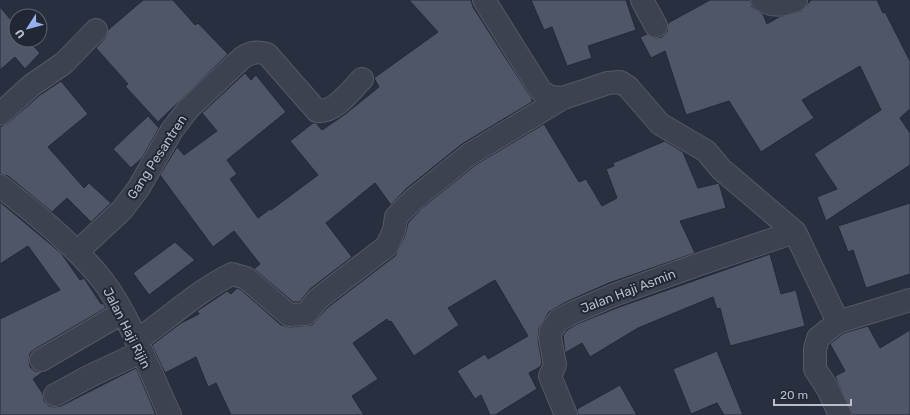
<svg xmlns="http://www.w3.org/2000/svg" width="910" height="415" font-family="Rubik,sans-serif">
<rect width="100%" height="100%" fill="#282f3f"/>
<!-- building -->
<path fill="#4e5667" stroke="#232936" d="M143,0H173L195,25L198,23L228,54L158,122L125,86L128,84L96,48L105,38L108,30Z
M409,0H471L473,7L532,99V102L462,144L406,189L391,205L375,183L326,223L352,257L310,289L300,302H293L254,269L260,264L234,231L213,247L160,175L177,147L184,155L217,131L202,113L245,73L251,80L256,75L286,112L227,160L237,174L230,179L258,218L270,209L271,210L318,175L290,141L313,123H316L322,130L344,115L379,87L374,78L438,32Z
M531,0H626L636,30L588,46L592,58L567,66L552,27L544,30Z
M710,0H750L752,7L763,14L767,24L779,17L801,11L811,0H877L883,13L885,12L910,61V109L900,118L910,133V165L826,221L817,197L837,189L814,154L881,110L860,66L802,100L814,118L761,152L729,101L686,115L665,51L651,58L640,37L647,34L655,38L662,37L667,32L668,23Z
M0,7L16,26V40H28L40,53L25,69L15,57L0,70Z
M61,81L88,114L48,147L84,188L89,183L111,203L91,222L67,198L52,212L8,176L0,174V127L8,123L40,95Z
M148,116L159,128L142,158L131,168L113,149Z
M544,124L579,182L586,179L602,206L617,198L606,169L614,166L613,163L665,141L683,152L698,188L719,183L726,208L680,221L695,253L609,283L566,302L549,312L539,328L538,340L542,363L540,367L529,373L537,389L495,415H490L481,395L475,399L457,371L485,354L488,359L528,336L495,280L448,308L459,325L414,356L391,321L389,322L387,319L353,343L378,379L352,396L364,415H231L216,383L208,387L196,357L165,373L152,345L181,323L199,314L197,311L227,291L231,294L237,288L240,289L281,325L290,327L312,325L327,308L395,256L405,235L408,223L422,208L477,164Z
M0,202L61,253L80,280L84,278L101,304L103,303L106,308L35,349L30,353L29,360L30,367L35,371L43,372L33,379L43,394L44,401L49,406L54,407L61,406L136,368L156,415H0V319L60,290L28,246L0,264Z
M910,203V274L866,288L853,250L848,252L838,226Z
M175,242L195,260L149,295L133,273Z
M770,254L781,294L796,290L805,326L730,346L720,308L717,309L713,297L638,328L590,357L582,343L565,353L563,335L567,330L577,324L619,307Z
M868,326L880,348L910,330V415H852L835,376L845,371L830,344L844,333Z
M717,351L743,415H724L717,403L691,414L673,369Z
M620,385L637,415H578L577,409Z"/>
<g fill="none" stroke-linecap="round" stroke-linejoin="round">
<!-- minor casing -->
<g stroke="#545a66" stroke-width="24">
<path id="minor" d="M484,0L541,91L550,97L563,98L608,83L620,82L628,87L660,124L706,151L721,169L795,232L838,322
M642,0L656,26
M762,0C773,7 784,6 796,0
M0,114L32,85L64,63L96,30
M0,186C34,212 77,247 103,281C131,318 150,373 170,415
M77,252L122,210L138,189L172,130L189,108L242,58C251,52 257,51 267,54L317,111C335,113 350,91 362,79
M136,341C168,319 197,291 232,274L246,278L289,315L306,314L318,299L387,246L394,230L396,217L414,199L470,154L563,98
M41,360L122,313
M55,395L90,376L141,352
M566,415L550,376L555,365L550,338L551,330L559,320L572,313L614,295L697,265L795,232
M840,415L828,389L815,369V349L818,338L838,322L910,300"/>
</g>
<!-- minor -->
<use href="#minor" stroke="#3c424f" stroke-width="22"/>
</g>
<g text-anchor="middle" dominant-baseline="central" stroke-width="4" stroke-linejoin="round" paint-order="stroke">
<!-- street labels -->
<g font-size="13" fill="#b8bdc9" stroke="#212734">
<text transform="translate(157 157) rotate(-57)">Gang Pesantren</text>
<text transform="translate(628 291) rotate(-21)">Jalan Haji Asmin</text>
<text transform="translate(127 328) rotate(63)">Jalan Haji Rijin</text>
</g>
</g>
<!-- north arrow -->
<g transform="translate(28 28) rotate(234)"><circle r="19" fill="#212734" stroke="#5d6370"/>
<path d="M0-3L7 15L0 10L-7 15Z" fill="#97b1ef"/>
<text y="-6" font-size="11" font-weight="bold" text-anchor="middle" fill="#b8bdc9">U</text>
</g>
<!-- scale -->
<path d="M774 399v6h77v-6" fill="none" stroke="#b8bdc9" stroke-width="2"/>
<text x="780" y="399" font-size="12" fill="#b8bdc9" stroke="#212734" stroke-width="3" paint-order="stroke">20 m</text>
</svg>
